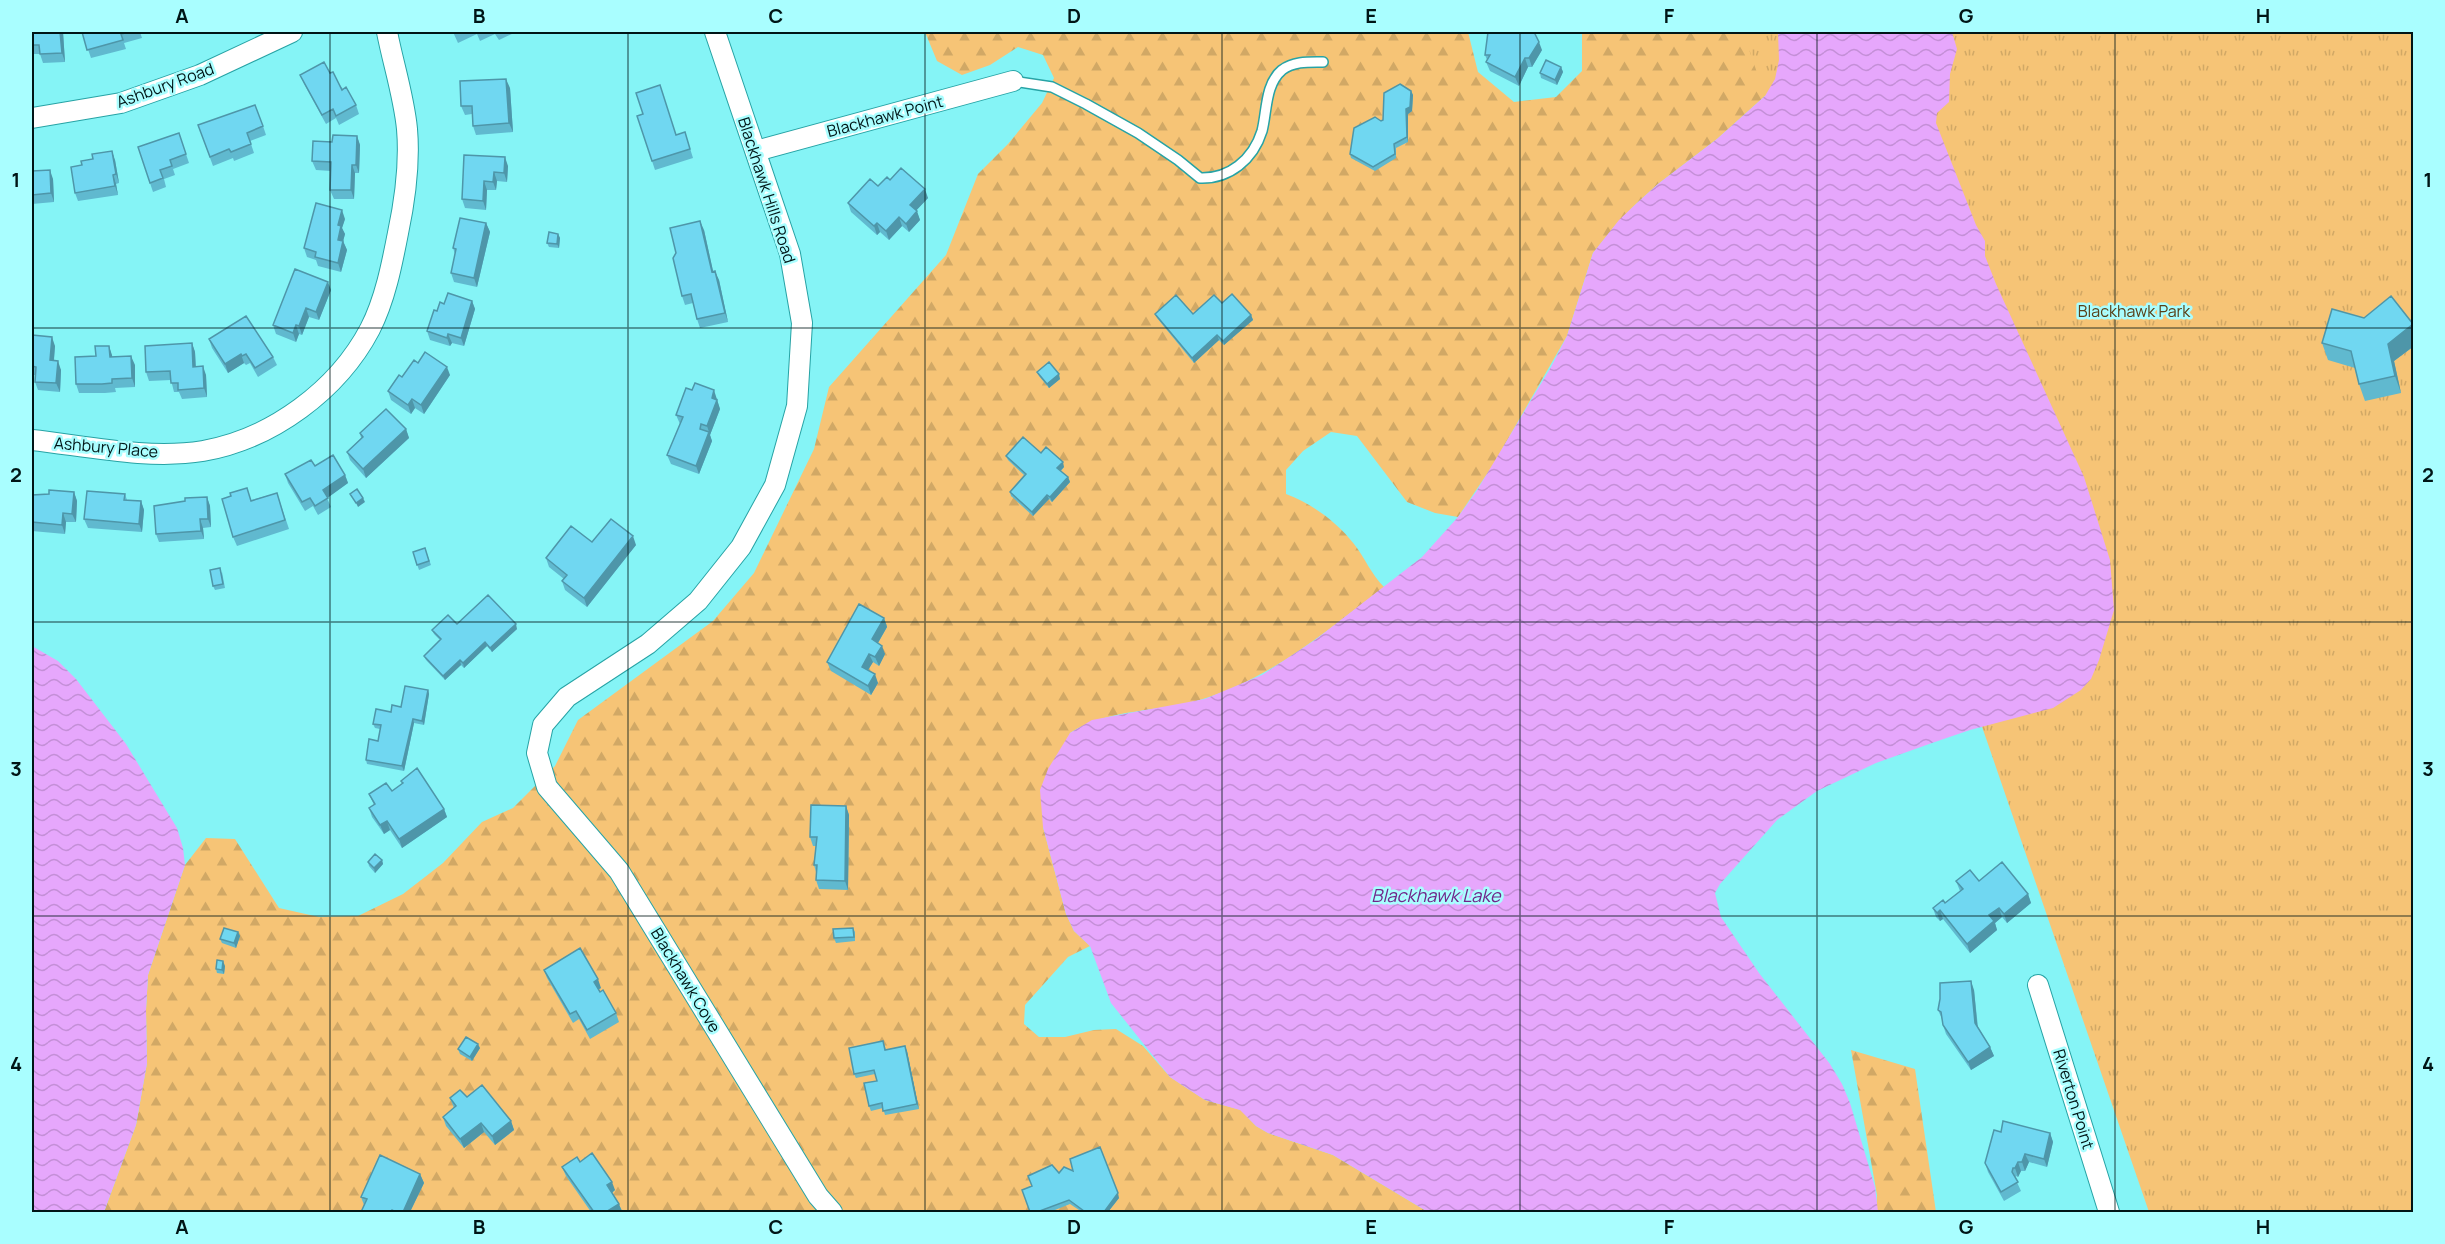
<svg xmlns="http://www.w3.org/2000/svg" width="2445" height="1244" font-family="Manrope,sans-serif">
<defs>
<pattern id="forest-firs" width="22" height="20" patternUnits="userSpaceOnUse" patternTransform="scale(1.5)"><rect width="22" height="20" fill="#f6c476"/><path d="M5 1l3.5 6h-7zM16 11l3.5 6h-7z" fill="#d1a865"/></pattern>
<pattern id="park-tufts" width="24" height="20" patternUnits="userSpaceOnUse" patternTransform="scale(1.5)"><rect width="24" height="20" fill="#f6c476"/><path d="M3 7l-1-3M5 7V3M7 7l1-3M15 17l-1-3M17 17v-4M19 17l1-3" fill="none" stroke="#d1a865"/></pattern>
<pattern id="water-waves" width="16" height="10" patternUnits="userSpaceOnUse" patternTransform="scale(1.5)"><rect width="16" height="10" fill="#e6a7fc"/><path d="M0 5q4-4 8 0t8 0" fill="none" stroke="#c48fd7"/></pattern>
</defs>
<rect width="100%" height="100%" fill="#85f4f6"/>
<!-- forest -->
<path fill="url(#forest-firs)" d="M925,32H1468L1478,72L1514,102L1556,97L1582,71V32H1778L1775,79L1765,96L1717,139L1658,184L1637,203L1618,222L1593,253L1567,336L1493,465L1458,517L1435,513L1407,502L1357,436L1331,432L1303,451L1286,470V494C1312,504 1336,521 1354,544C1365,558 1371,574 1384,587C1328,630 1274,676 1206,698C1162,713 1109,707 1070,733L1043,827L1066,914L1074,931L1090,946L1068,957L1025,1005L1024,1024L1039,1037H1065L1094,1030L1116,1029L1143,1046L1170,1077L1205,1100L1241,1110L1256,1126L1268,1133L1333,1155L1428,1212H104L136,1125L147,1063L146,1010L148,975L185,865L206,838L235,839L279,908L319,917L358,916L403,894L443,863L482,822L513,808L555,766L578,720L713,621L754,573L814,449L829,387L946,255L978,174L1008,144L1042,103L1054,78L1043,55L1018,47L990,65L962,75L937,61Z
M1851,1050L1915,1069L1936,1212H1876L1877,1195Z"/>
<!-- park -->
<path fill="url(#park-tufts)" d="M1743,32H2413V1212H2149Z"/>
<!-- water -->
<path fill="url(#water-waves)" d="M1778,32H1952L1957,49L1950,74L1949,102L1937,113L1936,123L1976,225L1985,241V256L1996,284L2084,477L2110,560L2114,610L2099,660L2091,679L2081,690L2053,708L1970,730L1932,743L1876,763L1817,791L1777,820L1720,884L1715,893L1721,917L1759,973L1830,1064L1842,1084L1850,1103L1875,1187L1878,1212H1428L1333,1155L1268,1133L1256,1126L1240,1110L1205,1100L1188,1089L1170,1077L1111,1003L1090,946L1074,931L1066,914L1043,827L1040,790L1048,769L1070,733L1092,720L1205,699L1262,675L1315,640L1422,557L1458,517L1476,492L1551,367L1567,336L1593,253L1619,220L1637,203L1658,184L1717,139L1765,96L1775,79L1779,60Z
M32,646L58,661L76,679L126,744L177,828L183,848L185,865L148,975L146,1010L147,1063L136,1125L104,1212H32Z"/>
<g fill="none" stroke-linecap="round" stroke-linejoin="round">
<!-- service casing -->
<g stroke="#27a3a5" stroke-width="12">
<path id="service" d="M1013,81L1052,87L1086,104L1138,133L1178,160L1200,178C1229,179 1253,160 1262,131C1267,112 1265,84 1282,70C1294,61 1309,62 1323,62"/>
</g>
<!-- minor casing -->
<g stroke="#27a3a5" stroke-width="22">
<path id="minor" d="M715,32L790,254L802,323L797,406L775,485L741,547L698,601L648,644L567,697L543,725L537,753L547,787L619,871L818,1196L832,1212
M32,118L121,103L200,75L292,32
M756,151L1013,81
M32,440C86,446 149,460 203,451C272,439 338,390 370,329C385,300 392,264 398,233C405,200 410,164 407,129C404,97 393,63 387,32
M2038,985L2109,1212"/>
</g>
<!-- service -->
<use href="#service" stroke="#fff" stroke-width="9"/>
<!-- minor -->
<use href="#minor" stroke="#fff" stroke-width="20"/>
</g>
<!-- wall -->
<path fill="#60b9cf" d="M32,32H63L65,62L43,63L40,54H32Z
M82,32H140L142,38L124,43L126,49L91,58Z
M453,32H513L514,33L499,40L495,34L480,41L477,34L458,43Z
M1542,50L1532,67H1528L1519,86L1490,71L1486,62L1487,60L1485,55Z
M1561,67L1563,72L1557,85L1541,78L1540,73Z
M330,73L356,105L359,114L339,125L336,118L326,124L304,84L300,75Z
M510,88L513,132L476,135L473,126L472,114L465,115L461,106Z
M1411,91L1413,95L1412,111L1408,114V142L1396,148V158L1375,171L1351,158L1350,154Z
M198,125L263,126L266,135L250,141L254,153L234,161L233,158L213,166Z
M685,132L693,158L655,170L652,161L676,135Z
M179,133L189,163L173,169L175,175L164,179L166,187L153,192L138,147Z
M357,136L360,145L359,173H355L354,199H334L330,190L331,171L316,170L312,161L332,142Z
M464,155L508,166L507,182L497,181L496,190H487L486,210L465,208L462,199Z
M115,160L119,183L116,184L118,195L78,201L75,193Z
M32,164L34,171L53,179L54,202L32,204Z
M890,180L928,198L916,210L920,220L909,232L902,226L889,240L880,232L877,235L851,212L848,203Z
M345,219L342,228L345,234L343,241L347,250L341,272L318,266L316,260L307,257L304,248Z
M486,223L490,232L477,287L454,282L451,273L455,254L453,248Z
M704,230L713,271L719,280L728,322L700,328L697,319L693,303L685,305L682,296Z
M558,234L560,238L559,248L549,247L547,243Z
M331,290L319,320L309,317L302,335L299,334L296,342L276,334L273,325Z
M472,301L475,309L464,346L452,343L450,346L430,340L427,331L437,311L444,304Z
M1222,303L1251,315L1253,320L1224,345L1219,340L1194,363L1157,318L1155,314H1193Z
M2364,318L2413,324L2414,346L2394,361L2401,393L2365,401L2359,384L2355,368L2328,360L2322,343Z
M32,335L55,346L54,361L61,370L60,392L38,390L35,382V375H32Z
M209,339L273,357L277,365L258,377L250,363L246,365L244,363L228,373L212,348Z
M192,343L195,352L196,367L206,375L207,397L182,399L179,392H174L171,380L149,381L146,372Z
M109,346L112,357L135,365V387L115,388L116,392L105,393H79L76,384L96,356Z
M418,363L450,375L424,414L415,408L411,414L391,400L388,391Z
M1037,372L1060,379L1049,388L1039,376Z
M692,390L718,399L717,400L720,409L710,435L712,441L699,474L671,464L667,455L680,424L676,415Z
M406,429L409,438L366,478L350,460L347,452L361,438L360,433Z
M1006,456L1064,467L1061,471L1068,477L1070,482L1052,502L1049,499L1033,516L1011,496L1010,492L1024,475L1008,460Z
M315,466L345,475L348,483L327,498L331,507L318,515L313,506L305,511L288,483L285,474Z
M74,492L77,501L76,522H66L65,534L32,531V495Z
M277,493L289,529L237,546L233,537L251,500Z
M125,494L127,500L141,501L144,510L142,532L88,528L84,519Z
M207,497L210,506L211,527L203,528L204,539L159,542L156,534L185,501Z
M592,542L636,545L587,607L565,590L562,581L564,579L549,567L546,558Z
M425,548L431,565L419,570L413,552Z
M222,572L225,588L215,590L213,586Z
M884,618L887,627L878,643L885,654L879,666L873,662L868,670L878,683L871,695L831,671L827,662Z
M457,624L517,629L492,652L487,646L464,668L461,665L445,680L426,660L424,656L440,640L434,634L432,630Z
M428,690L429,694L424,725L414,723L404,771L367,764L366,760L378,741L380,729L375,728L373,724Z
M401,781L444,809L447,817L402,848L390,830L384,834L372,817L369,808L374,805L369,794L392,791L402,784Z
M846,806L849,815L848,890L819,889L816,880V872L814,865L816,846H813L810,837Z
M382,860L383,864L375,873L369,866L368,862Z
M1956,881H1979L2028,894L2031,903L2007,923L2002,917L1995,923L1997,930L1970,953L1943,919L1940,921L1936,917L1933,908L1945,903L1960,891Z
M853,928L855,932V941L836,943L834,938Z
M238,932L240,936L236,948L222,943L220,939Z
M225,966L224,974L217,973L216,969Z
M544,970L601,988L598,990L616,1013L619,1022L590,1039L579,1019L573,1023L547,978Z
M1974,990L1978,1027L1990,1047L1994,1056L1971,1070L1946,1034L1943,1025L1942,1019L1938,1010Z
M883,1041L886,1050L907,1051L919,1109L885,1115L883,1108L871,1111L869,1106L877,1081L875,1074L856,1078L854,1074Z
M480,1048L472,1061L460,1054L458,1049Z
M467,1097L511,1121L514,1130L495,1145L484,1132L464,1148L446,1126L443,1117L454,1108L450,1098Z
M2001,1132L2050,1133L2053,1142L2047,1167L2029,1162L2025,1171H2021L2018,1177L2016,1176L2015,1178L2021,1191L2004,1201L1988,1172L1985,1163Z
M580,1162L615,1190L612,1193L623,1212H591L566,1176L562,1167Z
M1059,1173L1119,1198L1108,1212H1082L1070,1204L1050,1212H1030Z
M420,1174L424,1183L410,1212H361L364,1205L361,1197Z"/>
<!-- shaded-wall -->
<path fill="#4e96a9" d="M60,32H63L65,62L62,53Z
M1539,42L1542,50L1532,67L1529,58Z
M1525,58L1528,67L1519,86L1515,77Z
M1561,67L1563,72L1557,85L1555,80Z
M506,79L510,88L513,132L509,123Z
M1411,91L1413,95L1412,111L1408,114V142L1407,137L1406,109Z
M357,136L360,145L359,173L356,165Z
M112,151L115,160L119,183L116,174Z
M505,157L508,166L507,182L504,173Z
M352,165L355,173L354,199L351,190Z
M50,170L53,179L54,202L51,193Z
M494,172L497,181L496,190L493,182Z
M113,175L116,184L118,195L115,186Z
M484,181L487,190L486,210L483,201Z
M925,189L928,198L913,214L910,205Z
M342,210L345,219L342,228L345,234L341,249L338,240V225Z
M917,211L920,220L909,232L906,224Z
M899,217L902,226L889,240L886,231Z
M700,221L704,230L715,280L712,272Z
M486,223L490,232L477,287L474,278Z
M877,223L880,232L877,235L874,226Z
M558,234L560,238L559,248L557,244Z
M343,241L347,250L341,272L338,263Z
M715,271L719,280L728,322L725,313Z
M328,282L331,290L319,320L316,312Z
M472,301L475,309L464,346L461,338Z
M306,308L309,317L302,335L299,326Z
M1251,315L1253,320L1224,345L1223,341Z
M2413,324L2414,346L2394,361L2401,393L2395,376L2388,344Z
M296,325L299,334L296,342L293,333Z
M448,334L452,343L450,346L447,338Z
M1217,335L1219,340L1194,363L1192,358Z
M52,337L55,346L53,369L50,360Z
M192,343L195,352L196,376L193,367Z
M109,346L112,355L113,365L110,357Z
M241,354L244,363L228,373L225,364Z
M131,356L135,365V387L132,378Z
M58,361L61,370L60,392L56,383Z
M203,366L206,375L207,397L204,388Z
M447,367L450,375L424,414L421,405Z
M1059,374L1060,379L1049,388L1047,384Z
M714,390L720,409L710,435L707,426L712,398Z
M412,399L415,408L411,414L408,405Z
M406,429L409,438L366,478L363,469Z
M709,432L712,441L699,474L696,466Z
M1063,462L1064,467L1059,472L1057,468Z
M345,475L348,483L326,499L323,490Z
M1068,477L1070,482L1052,502L1050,497Z
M74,492L77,501L76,522L72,514Z
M1047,495L1049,499L1033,516L1032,512Z
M207,497L210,506L211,527L208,519Z
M363,498L365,502L358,507L356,503Z
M141,501L144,510L142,532L139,524Z
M63,513L66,522L65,534L62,525Z
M200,519L203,528L204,539L201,531Z
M633,536L636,545L587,607L584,598Z
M884,618L887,627L875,648L872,639Z
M516,624L517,629L492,652L490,648Z
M485,642L487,646L464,668L463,663Z
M882,646L885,654L879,666L875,657Z
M869,654L873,662L865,675L862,667Z
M460,660L461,665L445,680L443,676Z
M875,674L878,683L871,695L868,686Z
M428,690L429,694L424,725L422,721Z
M413,719L414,723L404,771L402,766Z
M846,806L849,815L848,890L845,881Z
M444,809L447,817L402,848L399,839Z
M387,821L390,830L384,834L380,825Z
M382,860L383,864L375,873L374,868Z
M2028,894L2031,903L2007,923L2004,914Z
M1999,908L2002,917L1995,923L1997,930L1970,953L1967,944L1989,915Z
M1940,910L1943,919L1940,921L1937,913Z
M238,932L240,936L236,948L234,943Z
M223,961L225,966L224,974L222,970Z
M598,979L601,988L597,990L594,982Z
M1971,981L1974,990L1978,1032L1975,1023Z
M478,1044L480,1048L472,1061L470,1057Z
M905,1046L907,1051L919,1109L917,1104Z
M1990,1047L1994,1056L1971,1070L1968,1062Z
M511,1121L514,1130L495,1145L492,1136Z
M481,1123L484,1132L464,1148L460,1139Z
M2050,1133L2053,1142L2047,1167L2044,1159Z
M2025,1154L2029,1162L2025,1171L2022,1162Z
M2018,1162L2021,1171L2018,1177L2015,1168Z
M420,1174L424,1183L410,1212H403Z
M612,1182L615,1190L610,1194L607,1185Z
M1118,1193L1119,1198L1108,1212H1104Z
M619,1204L622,1212H606Z"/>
<!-- building -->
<path fill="#70d7f1" stroke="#4e96a9" stroke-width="1.5" d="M32,32H60L62,53L40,54L39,45H32Z
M82,32H130L121,34L123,40L87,50Z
M1488,32H1534L1539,42L1529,58H1525L1515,77L1486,62L1490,55H1485Z
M1546,60L1561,67L1555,80L1540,73Z
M324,62L330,73L333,72L342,90L346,87L356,105L336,116L333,109L322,115L300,75Z
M506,79L509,123L473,126L472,106H461L460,81Z
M1400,84L1411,91L1410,107L1406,109L1407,137L1394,144L1395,154L1373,167L1350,154L1354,128L1375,117L1381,121L1383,120L1384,93Z
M660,85L676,135L685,132L690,149L652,161L637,116L643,114L636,93Z
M255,105L263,126L247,133L251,144L231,152L229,149L210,157L198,125Z
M179,133L186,154L170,160L172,166L160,170L163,178L150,183L138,147Z
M333,135L357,136L356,165H352L351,190H330L331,162L312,161L313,141L332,142Z
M112,151L116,174L113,175L115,186L75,193L71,167L82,165L81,161L93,159L92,154Z
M464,155L505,157L504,173L494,172L493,182L484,181L483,201L462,199Z
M32,164V171L50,170L51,193L32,195Z
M901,168L925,189L910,205L917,211L906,224L899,217L886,231L877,223L874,226L848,203L870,179L878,186L887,177L890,180Z
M316,203L342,210L338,225L341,226L338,240L343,241L338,263L315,257L316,252L304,248Z
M460,218L486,223L474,278L451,273L456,249L453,248Z
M700,221L712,272L715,271L725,313L697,319L691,294L682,296L673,258L676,253L670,228Z
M549,232L558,234L557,244L547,243Z
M295,269L328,282L316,312L306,308L299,326L296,325L293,333L273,325Z
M448,293L472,301L461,338L448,334L447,338L427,331L434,310L437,311L440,302L444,304Z
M1232,294L1251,315L1223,341L1217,335L1192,358L1155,314L1176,295L1193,314L1214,295L1222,303Z
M2391,296L2413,324L2388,344L2395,376L2359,384L2351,351L2322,343L2332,309L2364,318Z
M246,316L273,357L255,368L246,354L242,356L241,354L225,364L209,339Z
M32,335L52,337L50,360L58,361L56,383L35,382L36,367L32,366Z
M192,343L193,367L203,366L204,388L178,390V383H171L170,371L146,372L145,346Z
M95,346H109L110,357L131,356L132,378L112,379V383L102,384H76L75,357L96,356Z
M425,352L447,367L421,405L412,399L408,405L388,391L399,375L402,377L414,360L418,363Z
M1049,362L1059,374L1047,384L1037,372Z
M695,383L714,390L712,398L717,400L707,426L701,424L700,429L709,432L696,466L667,455L683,417L676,415L686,388L692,390Z
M386,409L406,429L363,469L347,452L363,437L360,433Z
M1023,437L1041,453L1046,447L1063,462L1057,468L1068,477L1050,497L1047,495L1032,512L1010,492L1026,474L1006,456Z
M333,455L345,475L323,490L328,498L315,506L310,498L302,502L285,474L311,460L315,466Z
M247,488L251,501L277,493L285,520L233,537L222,499L231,496L230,493Z
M357,489L363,498L356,503L350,494Z
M49,490L74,492L72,514L63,513L62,525L32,522V495L49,494Z
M87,491L125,494L124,500L141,501L139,524L84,519Z
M207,497L208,519H200L201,531L156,534L154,506L185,501V498Z
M611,519L633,536L584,598L562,581L567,575L546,558L571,526L592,542Z
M425,548L429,561L417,565L413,552Z
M220,568L223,584L213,586L210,570Z
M488,595L516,624L490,648L485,642L463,663L460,660L443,676L424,656L441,639L432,630L448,615L457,624Z
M859,604L884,618L872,639L882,646L875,657L869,654L862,667L875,674L868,686L827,662Z
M405,686L428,690L422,721L413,719L402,766L366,760L369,739L378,741L381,725L373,724L376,709L391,712L392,705L401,707Z
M417,768L444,809L399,839L387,821L380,825L369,808L375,804L369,794L386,783L392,791L403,783L401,781Z
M811,805L846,806L845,881L816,880L817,865H814L817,837H810Z
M375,854L382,860L374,868L368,862Z
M2002,862L2028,894L2004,914L1999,908L1989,915L1994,921L1967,944L1940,910L1937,913L1933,908L1943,900L1945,903L1963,889L1956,881L1970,870L1979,881Z
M224,928L238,932L234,943L220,939Z
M853,928L854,937L834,938L833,929Z
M580,948L598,979L594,982L600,992L603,990L616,1013L587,1030L576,1011L570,1014L544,970Z
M217,960L223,961L222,970L216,969Z
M1971,981L1975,1023L1990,1047L1968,1062L1943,1025L1941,1012L1938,1010L1940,999V983Z
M466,1037L478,1044L470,1057L458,1049Z
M883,1041L885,1050L905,1046L917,1104L883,1111L882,1103L869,1106L864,1083L877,1081L874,1070L854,1074L849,1048Z
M482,1085L511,1121L492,1136L481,1123L460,1139L443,1117L456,1106L450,1098L460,1090L467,1097Z
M2003,1121L2050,1133L2044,1159L2025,1154L2022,1162H2018L2015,1168H2013L2012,1172L2018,1182L2001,1192L1985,1163L1994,1130L2001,1132Z
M1100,1147L1118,1193L1104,1212H1083L1084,1211L1069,1200L1037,1212H1030L1022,1190L1032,1186L1028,1176L1052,1165L1059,1173L1064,1167L1073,1171L1070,1159Z
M592,1153L612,1182L607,1185L619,1204L606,1212H594L562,1167L577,1157L580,1162Z
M380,1155L420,1174L403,1212H396L392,1210L391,1212H361L367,1199L361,1197Z"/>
<!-- grid -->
<path fill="none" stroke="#001516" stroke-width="1.5" stroke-opacity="0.55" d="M330,32V1212M628,32V1212M925,32V1212M1222,32V1212M1520,32V1212M1817,32V1212M2115,32V1212M32,328H2414M32,622H2414M32,916H2414"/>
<g text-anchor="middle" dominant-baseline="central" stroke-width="5" stroke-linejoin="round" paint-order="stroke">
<!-- street labels -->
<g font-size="16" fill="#001516" stroke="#a9feff">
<text transform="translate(165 85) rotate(-20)">Ashbury Road</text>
<text transform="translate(885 116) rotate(-15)">Blackhawk Point</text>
<text transform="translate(767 190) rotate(72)">Blackhawk Hills Road</text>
<text transform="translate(106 447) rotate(5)">Ashbury Place</text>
<text transform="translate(686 980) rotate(59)">Blackhawk Cove</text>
<text transform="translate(2074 1099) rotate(73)">Riverton Point</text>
</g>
<!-- park labels -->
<g font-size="16" fill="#594018" stroke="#a9feff">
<text x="2134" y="311">Blackhawk Park</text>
</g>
<!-- water labels -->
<g font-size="18" font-style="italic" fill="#712689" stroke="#a9feff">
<text x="1436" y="895">Blackhawk Lake</text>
</g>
</g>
<!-- border -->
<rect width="2445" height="1244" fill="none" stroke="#a9feff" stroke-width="66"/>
<rect x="33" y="33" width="2379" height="1178" fill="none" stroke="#001516" stroke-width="2"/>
<g font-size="20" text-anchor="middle" font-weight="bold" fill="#001516">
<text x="182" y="23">A</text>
<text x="479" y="23">B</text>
<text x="776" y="23">C</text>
<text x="1074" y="23">D</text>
<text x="1371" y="23">E</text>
<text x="1669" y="23">F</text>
<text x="1966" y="23">G</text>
<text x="2263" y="23">H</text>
<text x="16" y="187">1</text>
<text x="2428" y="187">1</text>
<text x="16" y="482">2</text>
<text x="2428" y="482">2</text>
<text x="16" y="776">3</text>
<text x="2428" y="776">3</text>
<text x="16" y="1071">4</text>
<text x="2428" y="1071">4</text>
<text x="182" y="1234">A</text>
<text x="479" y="1234">B</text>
<text x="776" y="1234">C</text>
<text x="1074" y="1234">D</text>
<text x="1371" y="1234">E</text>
<text x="1669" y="1234">F</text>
<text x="1966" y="1234">G</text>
<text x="2263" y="1234">H</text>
</g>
</svg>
